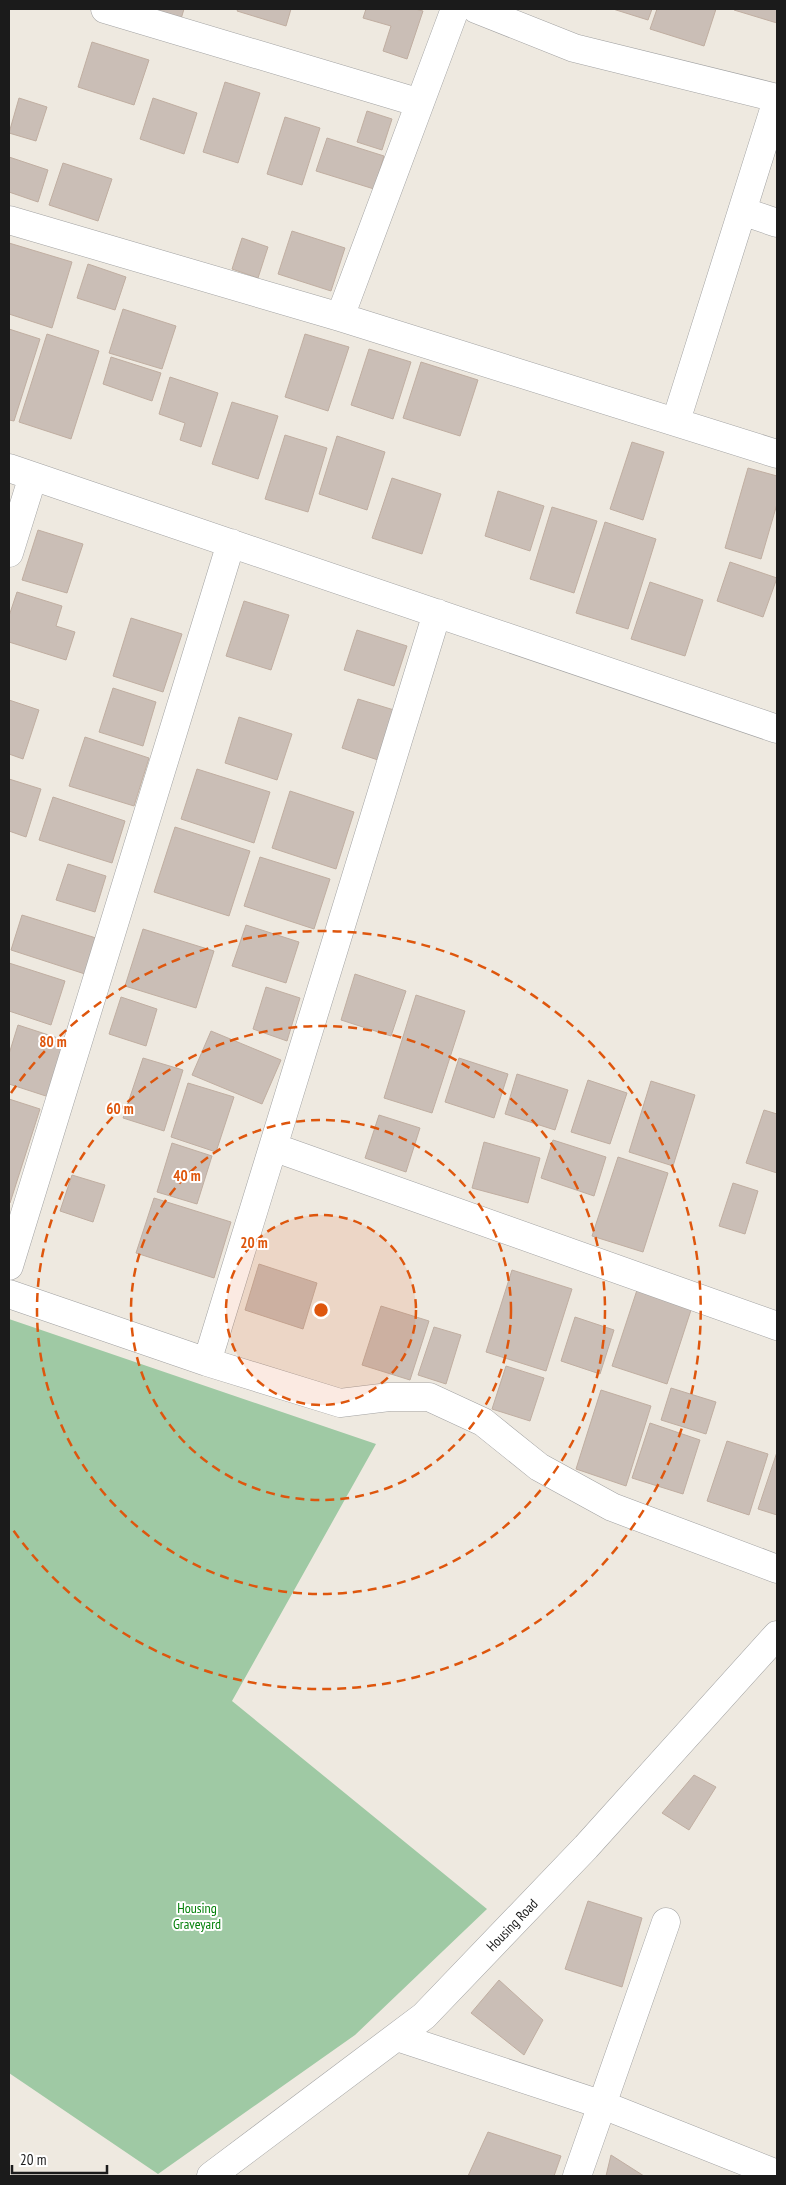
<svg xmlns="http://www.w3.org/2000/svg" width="786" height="2185" font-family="'PT Sans Narrow',sans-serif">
<rect width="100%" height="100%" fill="#eee9e0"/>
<!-- cemetery -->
<path fill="#9fc9a4" d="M9,1319L376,1444L232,1701L487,1909L355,2035L158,2174L9,2073Z"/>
<!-- building -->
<path fill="#cabeb6" stroke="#c0aea1" d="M116,9H184L178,29Z
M238,9H291L286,26L237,11Z
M366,9H415L423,11L407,59L383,51L391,26L363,18Z
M613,9H652L648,20Z
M657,9H716L704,46L650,29Z
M734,9H777V23L734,10Z
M92,42L149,60L134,105L78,87Z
M225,82L260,93L238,163L203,152Z
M19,98L47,107L36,141L9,133Z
M153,98L197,113L184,154L140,139Z
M367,111L392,119L382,150L357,142Z
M285,117L320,128L302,185L267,174Z
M327,138L384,156L374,189L316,171Z
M9,157L48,170L38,202L9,192Z
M63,163L112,179L98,221L49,205Z
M292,231L345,248L331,291L278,274Z
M242,238L268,247L258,278L232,269Z
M9,243L72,262L52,328L9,314Z
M88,264L126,277L115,310L77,298Z
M123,309L176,326L162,369L109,353Z
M9,329L40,339L14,421L9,420Z
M47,334L99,351L71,439L19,422Z
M305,334L349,347L328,411L285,397Z
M369,349L411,362L393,419L351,405Z
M111,357L161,373L152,401L103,384Z
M421,362L478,380L460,436L403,418Z
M170,377L218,393L201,447L180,440L185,423L159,414Z
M232,402L278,416L258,479L212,464Z
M285,435L327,448L308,512L265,499Z
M337,436L385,452L367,510L319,494Z
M632,442L664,452L643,520L610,509Z
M748,468L777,476V504L761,559L725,548Z
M392,478L441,494L422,554L372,538Z
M498,491L544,506L530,551L485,536Z
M552,507L597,521L574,593L530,579Z
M605,522L656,539L628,629L576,613Z
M38,530L83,544L67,593L22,580Z
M730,562L777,578L763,617L717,601Z
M650,582L703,600L685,656L631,639Z
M17,592L62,606L56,626L75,632L66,660L9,642V616Z
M244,601L289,615L271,670L226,656Z
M131,618L182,634L163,692L113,676Z
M357,630L407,646L394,686L344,670Z
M113,688L156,702L143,746L99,732Z
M358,699L394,710L378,760L342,748Z
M9,700L39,710L23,759L9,754Z
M239,717L292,734L277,780L225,763Z
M85,737L149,758L134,806L69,786Z
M197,769L270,792L254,843L181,819Z
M9,779L41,789L26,837L9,831Z
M290,791L354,812L336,869L272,848Z
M53,797L125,821L112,863L39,840Z
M175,827L250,851L229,916L154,892Z
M260,857L330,879L314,929L244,906Z
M68,864L106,876L95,912L56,900Z
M22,915L96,938L85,974L11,950Z
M246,925L299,942L286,983L232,966Z
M143,929L214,951L196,1008L125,986Z
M9,963L65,981L51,1025L9,1011Z
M355,974L406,991L391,1036L341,1020Z
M266,987L300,998L287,1041L253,1029Z
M416,995L465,1011L432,1113L384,1098Z
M121,997L157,1009L146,1046L109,1034Z
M18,1025L70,1042L52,1098L9,1084V1054Z
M211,1031L281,1060L262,1104L192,1075Z
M143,1058L183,1070L164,1131L123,1118Z
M459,1058L508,1074L494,1118L445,1102Z
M517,1074L568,1090L555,1130L505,1114Z
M588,1080L627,1093L610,1144L571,1132Z
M651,1081L695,1095L673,1166L629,1152Z
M188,1083L234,1097L216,1152L171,1137Z
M9,1099L40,1109L10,1203H9Z
M764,1110L777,1114V1173L746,1163Z
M379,1115L420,1128L406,1172L365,1158Z
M553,1140L606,1157L594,1196L541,1178Z
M484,1142L540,1158L528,1203L472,1188Z
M172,1143L212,1156L197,1204L157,1192Z
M618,1157L668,1173L643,1252L592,1236Z
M72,1175L105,1185L93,1222L60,1211Z
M733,1183L758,1191L745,1234L719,1226Z
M154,1198L231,1222L214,1278L136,1253Z
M259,1264L317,1283L303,1329L245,1310Z
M512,1270L572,1289L546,1371L486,1352Z
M637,1290L692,1307L667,1384L612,1366Z
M381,1306L429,1321L410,1380L362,1365Z
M575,1317L614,1330L600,1374L561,1361Z
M434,1327L461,1335L446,1384L418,1375Z
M506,1366L544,1378L530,1421L492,1409Z
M671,1388L716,1402L706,1434L661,1420Z
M601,1390L651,1406L626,1486L576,1469Z
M650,1423L700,1440L683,1494L632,1478Z
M727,1441L768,1454L749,1515L707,1501Z
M777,1452V1515L758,1509Z
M694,1775L716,1787L689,1830L662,1813Z
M588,1901L642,1918L622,1987L565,1969Z
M499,1980L543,2020L524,2055L471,2013Z
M488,2132L561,2156L554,2176H468Z
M611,2155L644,2176H606Z"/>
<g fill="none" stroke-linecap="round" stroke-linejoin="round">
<!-- street casing -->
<g stroke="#a2a2a2" stroke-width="29">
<path id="street" d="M105,9L420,103
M476,9L574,48L777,98
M742,211L777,223
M9,220L340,317L777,454
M340,317L455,9
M676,421L777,100
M9,468L777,729
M9,553L33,476
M273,1147L777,1326
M9,1266L231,543
M9,1294L207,1362L340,1403L389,1397H429L483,1422L539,1467L612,1507L777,1569
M207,1362L437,613
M397,2037L603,2105L777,2174
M211,2176L424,2016L586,1847L777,1635
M577,2176L666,1922"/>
</g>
<!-- street -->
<use href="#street" stroke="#fff" stroke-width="28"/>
</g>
<!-- distance rings -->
<circle cx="321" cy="1310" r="95" fill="#de560d" fill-opacity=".12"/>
<g fill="none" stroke="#de560d" stroke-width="2.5" stroke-dasharray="9 6">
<circle cx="321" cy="1310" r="95"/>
<circle cx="321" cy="1310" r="190"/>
<circle cx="321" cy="1310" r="284"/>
<path d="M11 1093A379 379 0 1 1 11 1527"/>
</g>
<g text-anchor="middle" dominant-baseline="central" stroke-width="4" stroke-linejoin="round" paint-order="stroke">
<!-- park labels -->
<g font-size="14" fill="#038009" stroke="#fff">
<text x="197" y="1908">Housing<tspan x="197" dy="16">Graveyard</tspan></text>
</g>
<!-- street labels -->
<g font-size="14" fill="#1b1b1b" stroke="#fff">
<text transform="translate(512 1925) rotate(-46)">Housing Road</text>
</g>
</g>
<circle cx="321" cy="1310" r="8" fill="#de560d" stroke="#fff" stroke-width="2.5"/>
<g font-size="15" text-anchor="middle" font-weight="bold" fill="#de560d" stroke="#fff" stroke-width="4" stroke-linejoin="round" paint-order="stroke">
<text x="53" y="1047">80 m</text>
<text x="120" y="1114">60 m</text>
<text x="187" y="1181">40 m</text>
<text x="254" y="1248">20 m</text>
</g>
<!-- border -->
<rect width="786" height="2185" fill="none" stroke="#1b1b1b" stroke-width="20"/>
<!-- scale -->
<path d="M12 2165v8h95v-8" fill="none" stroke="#1b1b1b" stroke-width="2.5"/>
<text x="20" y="2165" font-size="15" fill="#1b1b1b" stroke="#ffffff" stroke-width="4" paint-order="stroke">20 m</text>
</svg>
